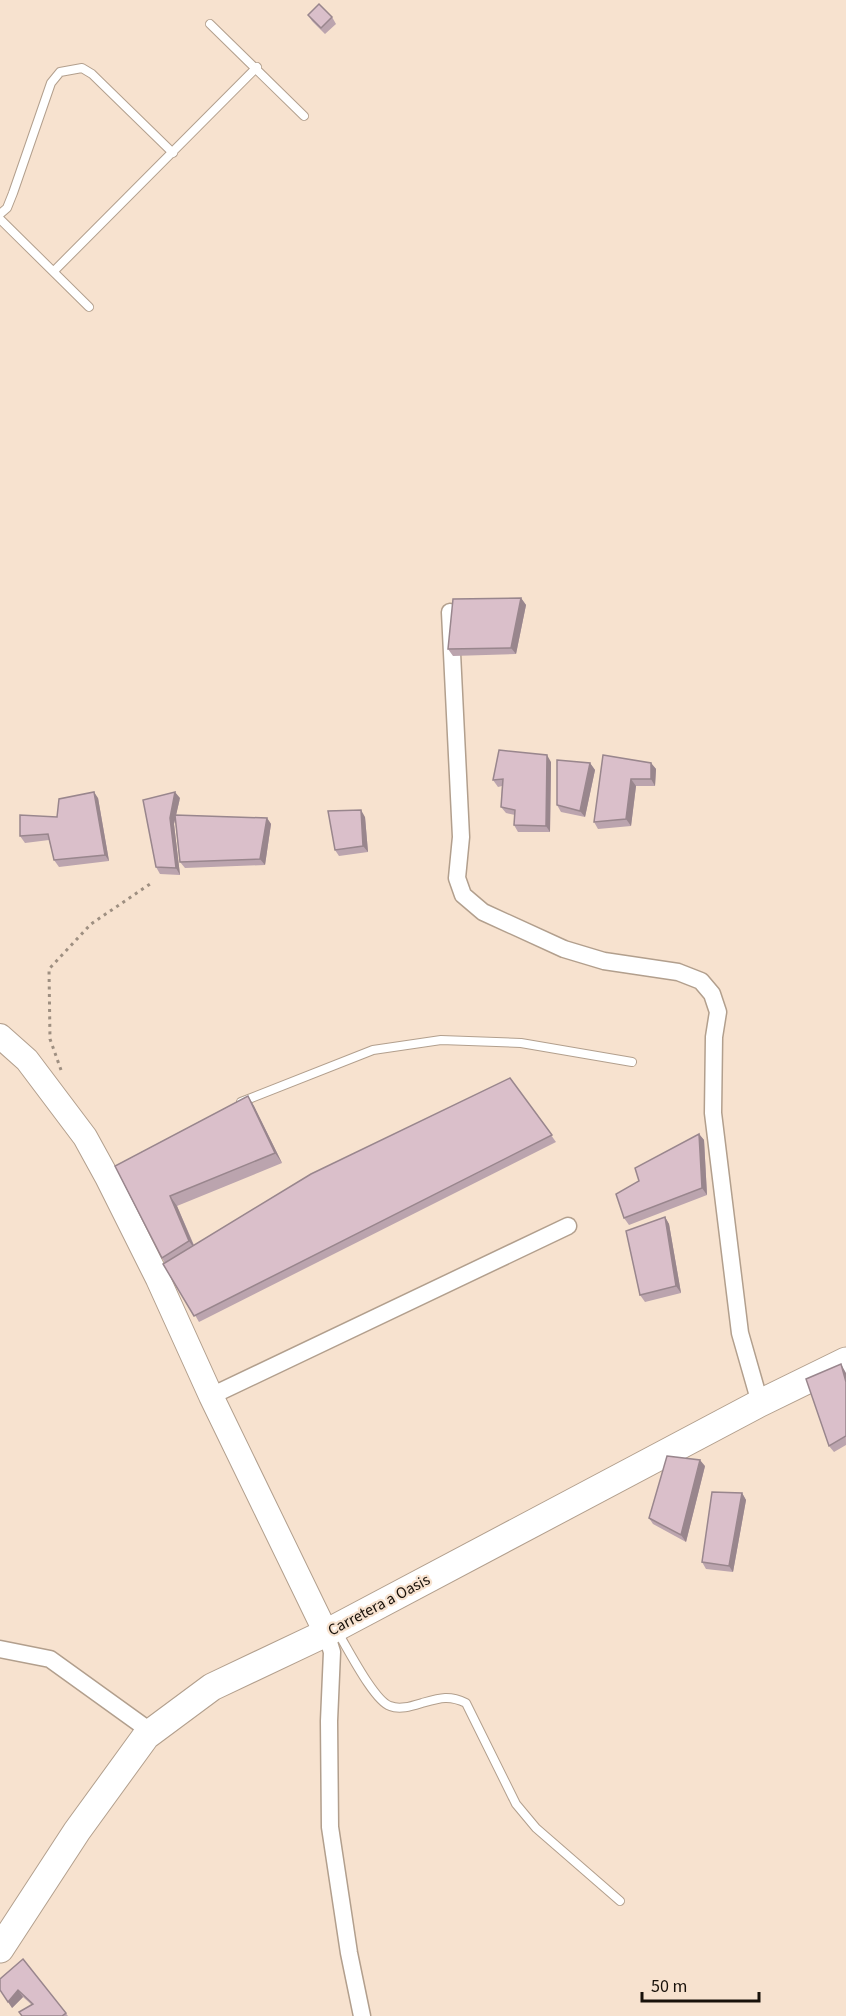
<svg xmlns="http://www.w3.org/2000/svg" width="846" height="2016" font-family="'Source Sans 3',sans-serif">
<rect width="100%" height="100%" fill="#f7e2cf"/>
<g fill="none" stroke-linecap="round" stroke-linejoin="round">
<!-- lane casing -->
<g stroke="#b29f8d" stroke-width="10">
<path id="lane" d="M210,24L304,116
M0,214L7,208L13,193L51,83L60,72L82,68L92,74L173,153
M0,219L89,307
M54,271L257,67
M241,1102L373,1050L441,1040L521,1043L632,1062
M337,1631C347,1647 374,1701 390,1706C400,1710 412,1706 422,1703C440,1698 449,1695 466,1703L516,1804L536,1828L620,1901"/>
</g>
<!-- street casing -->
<g stroke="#b29f8d" stroke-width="19">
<path id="street" d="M450,612L461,837L457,878L463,895L483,912L564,949L604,961L678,972L701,981L712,994L718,1012L714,1037L713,1113L740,1333L760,1403
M211,1396L568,1226
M326,1633L332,1652L329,1721L330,1827L349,1953L362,2016
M0,1649L50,1659L150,1731"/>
</g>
<!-- secondary casing -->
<g stroke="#b29f8d" stroke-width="26">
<path id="secondary" d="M0,1036L27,1060L85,1137L107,1177L158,1279L211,1396L326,1633"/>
</g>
<!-- primary casing -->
<g stroke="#b29f8d" stroke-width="29">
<path id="primary" d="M0,1949L77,1831L146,1736L212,1687L326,1633L760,1403L846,1361"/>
</g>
<!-- path -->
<path stroke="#9e8f81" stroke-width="3" stroke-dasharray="3 4.5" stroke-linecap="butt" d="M61,1070L50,1039L49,969L91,924L153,882"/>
<!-- lane -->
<use href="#lane" stroke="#fff" stroke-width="8"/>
<!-- street -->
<use href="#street" stroke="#fff" stroke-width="16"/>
<!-- secondary -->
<use href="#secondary" stroke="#fff" stroke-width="24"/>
<!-- primary -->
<use href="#primary" stroke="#fff" stroke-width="27"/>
</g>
<!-- wall -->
<path fill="#bba4ae" d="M308,15L332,17L336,24L325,34L312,21Z
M521,598L526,605L516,654L453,656L448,649Z
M603,755L651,763L656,769L655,786H636L631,826L598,829L594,822Z
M551,762L550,832H518L514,825L515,815L506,813L501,807L502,786L498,787L493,780Z
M590,763L595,770L585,817L561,812L557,805Z
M98,798L109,861L59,867L54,860L49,840L25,843L20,836L57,817Z
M180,798L176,815L267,818L271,824L265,865L185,868L180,862L175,820L174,824L180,875L160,874L156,867Z
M365,817L368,852L339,856L335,850Z
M510,1078L556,1142L199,1322L162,1258L115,1166L248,1096L254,1106L282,1163L177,1206L194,1245Z
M699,1134L704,1140L707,1195L629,1225L624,1218L639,1181Z
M665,1217L669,1224L681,1293L645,1302L640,1295Z
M845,1370L846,1445L834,1452L829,1446Z
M705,1466L686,1542L653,1524L649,1518Z
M742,1493L746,1500L733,1572L706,1569L702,1562Z
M23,1959L68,2016H22L32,2005L23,1997L12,2008Z"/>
<!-- shaded-wall -->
<path fill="#99868d" d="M521,598L526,605L516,654L511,648Z
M547,755L551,762L550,832L546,826Z
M590,763L595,770L585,817L580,811Z
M651,763L656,769L655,786L651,779Z
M631,779L636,786L631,826L626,819Z
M94,792L98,798L109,861L105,855Z
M175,792L180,798L174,824L180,875L176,868L170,818Z
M361,810L365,817L368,852L363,846Z
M267,818L271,824L265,865L260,859Z
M248,1096L254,1106L282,1163L275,1153Z
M699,1134L704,1140L707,1195L702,1188Z
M170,1196L177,1206L196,1251L189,1241Z
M665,1217L669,1224L681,1293L676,1286Z
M841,1364L846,1373V1382Z
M700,1460L705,1466L686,1542L681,1535Z
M742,1493L746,1500L733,1572L729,1566Z
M18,1990L23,1997L12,2008L8,2002Z"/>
<!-- building -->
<path fill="#dabfca" stroke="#99868d" stroke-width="1.5" d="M319,4L332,17L321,28L308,15Z
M521,598L511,648L448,649L453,599Z
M499,750L547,755L546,826L514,825L515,810L501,807L503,779L493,780Z
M603,755L651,763V779H631L626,819L594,822Z
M557,760L590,763L580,811L557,805Z
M94,792L105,855L54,860L48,834L20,836V815L57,817L59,799Z
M175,792L170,818L176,868L156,867L143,800Z
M361,810L363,846L335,850L328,811Z
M175,815L267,818L260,859L180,862Z
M510,1078L552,1135L194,1316L163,1264L311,1174Z
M248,1096L275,1153L170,1196L189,1241L162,1258L115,1166Z
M699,1134L702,1188L624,1218L616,1194L639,1181L635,1168Z
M665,1217L676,1286L640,1295L626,1231Z
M841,1364L846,1382V1436L829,1446L806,1379Z
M667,1456L700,1460L681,1535L649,1518Z
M712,1492L742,1493L729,1566L702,1562Z
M23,1959L66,2013L62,2016H22L19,2012L33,2004L18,1990L8,2002L0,1990V1979Z"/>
<g text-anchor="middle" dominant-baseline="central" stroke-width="4.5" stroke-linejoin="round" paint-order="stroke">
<!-- street labels -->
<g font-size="16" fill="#18110a" stroke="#f7e2cf">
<text transform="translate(379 1605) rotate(-28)">Carretera a Oasis</text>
</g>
</g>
<!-- scale -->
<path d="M642 1992v9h117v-9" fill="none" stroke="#18110a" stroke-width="3"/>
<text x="651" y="1992" font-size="18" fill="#18110a" stroke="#f7e2cf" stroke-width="4.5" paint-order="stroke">50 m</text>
</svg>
